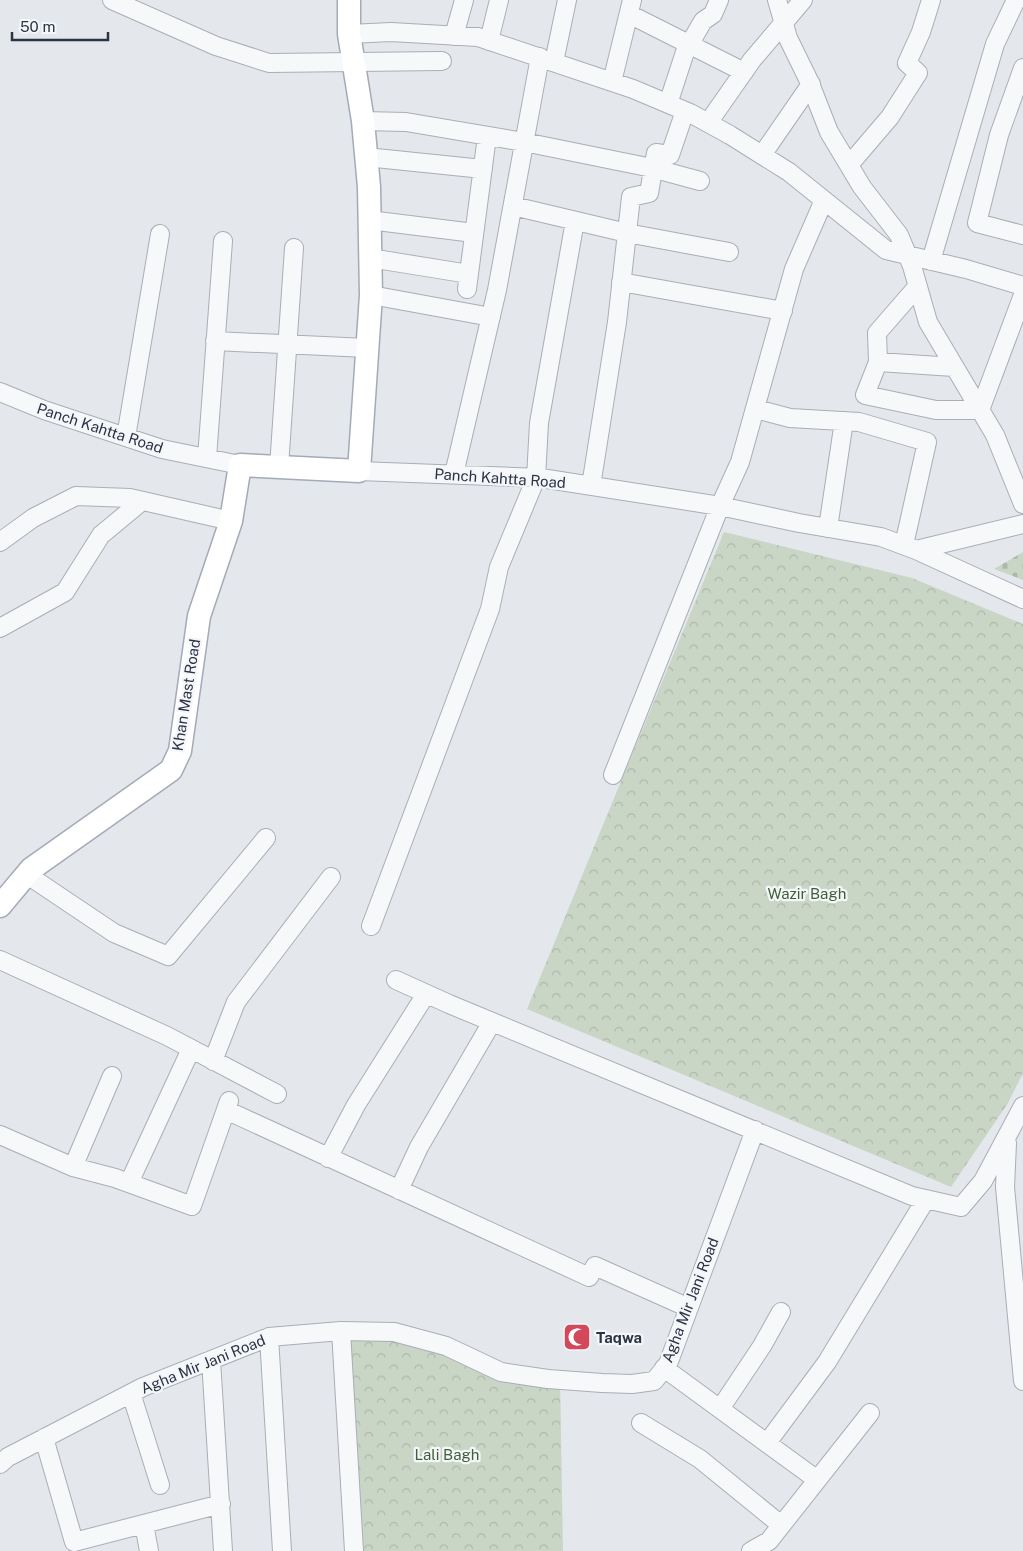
<svg xmlns="http://www.w3.org/2000/svg" width="1023" height="1551" font-family="'Public Sans',sans-serif">
<defs>
<pattern id="cemetery-stones" width="16" height="16" patternUnits="userSpaceOnUse" patternTransform="scale(1.25)"><rect width="16" height="16" fill="#c9d6c5"/><path d="M2 7V4a2 2 0 0 1 4 0v3zM10 15v-3a2 2 0 0 1 4 0v3z" fill="#adb8ab"/></pattern>
<pattern id="park-crowns" width="20" height="18" patternUnits="userSpaceOnUse" patternTransform="scale(1.25)"><rect width="20" height="18" fill="#c9d6c5"/><path d="M2 6a3 3 0 1 1 6 0M12 15a3 3 0 1 1 6 0" fill="none" stroke="#adb8ab"/></pattern>
</defs>
<rect width="100%" height="100%" fill="#e4e7ec"/>
<!-- cemetery -->
<path fill="url(#cemetery-stones)" d="M1023,552V580L994,569Z"/>
<!-- park -->
<path fill="url(#park-crowns)" d="M724,532L912,578L1023,624V1073L1008,1103L951,1187L527,1009Z
M341,1331L394,1332L501,1372L560,1380L563,1551H352Z"/>
<g fill="none" stroke-linecap="round" stroke-linejoin="round">
<!-- minor casing -->
<g stroke="#a9aeb7" stroke-width="20">
<path id="minor" d="M112,0L216,46L269,63L442,61
M777,0L788,38L809,81L829,132L862,187L899,235L912,266L928,322L995,435L1023,504
M629,14L744,72
M349,34L391,32L478,37L633,89L690,113L730,135L789,172L886,250L966,269L1023,286
M454,36L464,0
M489,41L499,0
M554,62L567,0
M1023,68L999,135L977,223L1023,235
M612,82L632,0
M668,104L685,52L703,21L713,14L719,0
M363,121L406,122L524,142L652,168L700,181
M708,123L752,60L803,0
M762,155L811,84
M366,157L483,169
M849,165L890,117L918,73L907,63L921,32L931,0
M513,206L627,233L729,252
M369,220L474,233
M370,258L469,274
M931,261L995,44L1016,0
M621,282L783,311
M917,287L877,333L878,362L865,395L936,410H980L1023,295
M467,289L487,136
M371,295L491,317
M215,341L367,348
M878,362L954,367
M0,392L44,410L162,449L240,465
M756,409L790,418L859,422L927,442L904,545
M126,437L160,234
M207,458L223,241
M279,467L294,248
M359,471L541,478L720,506L799,523L881,537L916,550L1023,599
M454,474L497,290L540,57
M591,486L617,322L631,197L649,193L656,153L670,155L685,111
M828,528L844,421
M0,542L33,518L76,496L130,498L231,521
M916,550L1023,524
M0,628L65,592L101,535L142,501
M613,775L720,506L740,462L794,269L824,200
M26,874L114,933L168,956L266,838
M371,926L490,609L499,567L536,478L539,423L575,221
M0,960L167,1036L277,1094
M396,980L449,1004L912,1196L961,1207L983,1181L1023,1106
M213,1061L236,1002L331,877
M226,1110L589,1277L595,1266L689,1308
M0,1135L73,1167L115,1178L192,1206L229,1101
M1007,1143L1005,1187L1023,1381
M328,1158L356,1105L426,994
M73,1167L112,1076
M129,1183L191,1049
M399,1190L419,1147L492,1022
M341,1331L354,1551
M269,1337L282,1551
M211,1360L223,1551
M664,1368L816,1479
M131,1393L160,1485
M720,1409L762,1346L781,1312
M641,1423L700,1459L781,1525
M44,1438L74,1542L221,1504
M767,1443L827,1362L926,1199
M0,1464L8,1457L143,1387L269,1337L341,1331L394,1332L446,1346L501,1372L548,1379L602,1383L632,1384L654,1381L668,1364L755,1130
M144,1524L149,1551
M751,1551L769,1541L870,1413"/>
</g>
<!-- major casing -->
<g stroke="#a3abb8" stroke-width="25">
<path id="major" d="M0,906L31,869L171,770L180,751L199,616L231,521L240,465L359,471L371,295L369,187L363,121L349,34V0"/>
</g>
<!-- minor -->
<use href="#minor" stroke="#f7f8fa" stroke-width="18"/>
<!-- major -->
<use href="#major" stroke="#fff" stroke-width="22"/>
</g>
<!-- icons -->
<defs>
<g id="mosque-square" transform="scale(1.4375)"><rect x="-9" y="-9" width="18" height="18" rx="4" fill="#d1495b" stroke="#f4f6f9"/><path d="M3.5-4.9A6 6 0 1 0 3.5 4.9A5 5 0 1 1 3.5-4.9Z" fill="#fff"/></g>
</defs>
<g fill-rule="evenodd">
<use href="#mosque-square" x="577" y="1337"/>
</g>
<g text-anchor="middle" dominant-baseline="central" stroke-width="4.5" stroke-linejoin="round" paint-order="stroke">
<!-- street labels -->
<g font-size="15" fill="#2b3445" stroke="#f4f6f9">
<text transform="translate(100 428) rotate(18)">Panch Kahtta Road</text>
<text transform="translate(500 478) rotate(4)">Panch Kahtta Road</text>
<text transform="translate(186 695) rotate(-81)">Khan Mast Road</text>
<text transform="translate(690 1300) rotate(-69)">Agha Mir Jani Road</text>
<text transform="translate(203 1364) rotate(-22)">Agha Mir Jani Road</text>
</g>
<!-- park labels -->
<g font-size="15" fill="#3f6138" stroke="#f4f6f9">
<text x="807" y="893">Wazir Bagh</text>
<text x="447" y="1454">Lali Bagh</text>
</g>
<!-- poi labels -->
<g font-size="15" font-weight="bold" fill="#2b3445" stroke="#f4f6f9" text-anchor="start">
<text x="596" y="1337">Taqwa</text>
</g>
</g>
<!-- scale -->
<path d="M12 32v8h96v-8" fill="none" stroke="#2b3445" stroke-width="2.5"/>
<text x="20" y="32" font-size="15" fill="#2b3445" stroke="#f4f6f9" stroke-width="4" paint-order="stroke">50 m</text>
</svg>
